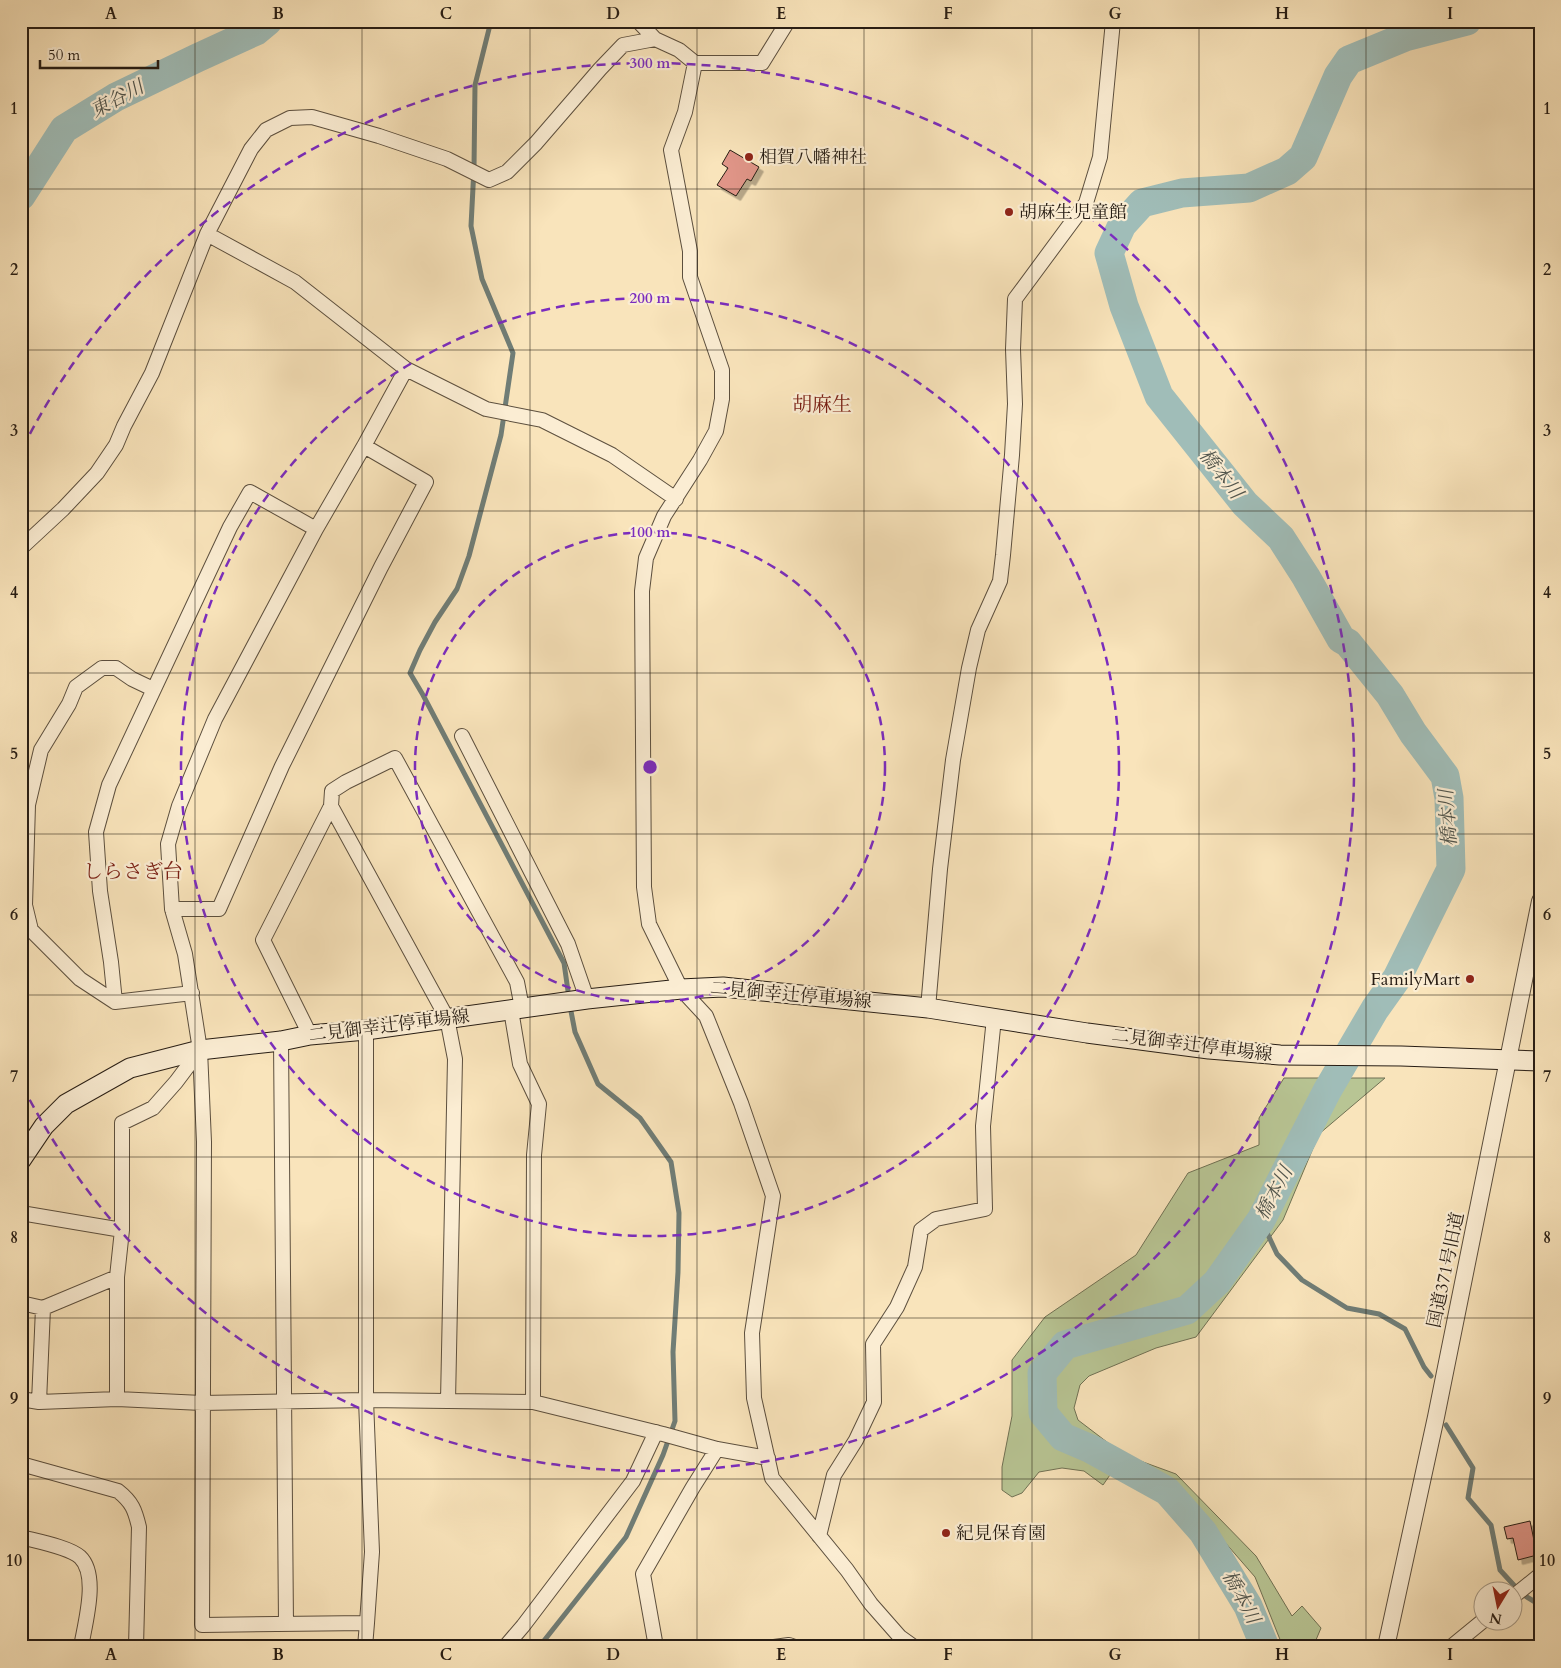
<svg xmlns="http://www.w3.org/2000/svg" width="1561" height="1668" font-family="Cardo,'Noto Serif JP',serif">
<defs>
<filter id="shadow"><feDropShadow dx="4.5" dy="4.5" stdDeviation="0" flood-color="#0004"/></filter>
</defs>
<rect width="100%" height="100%" fill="#f9e4bb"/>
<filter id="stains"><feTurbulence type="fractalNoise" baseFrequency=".004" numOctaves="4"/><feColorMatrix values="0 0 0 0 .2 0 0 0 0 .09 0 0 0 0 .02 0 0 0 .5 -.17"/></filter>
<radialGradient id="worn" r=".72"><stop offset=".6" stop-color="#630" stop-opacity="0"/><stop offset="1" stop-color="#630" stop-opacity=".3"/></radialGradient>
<!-- green -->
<path fill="#b8c594" stroke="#707154" d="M1284,1078H1385L1319,1134L1283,1220L1196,1337L1156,1348L1089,1376L1080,1385L1074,1408L1078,1420L1124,1455L1176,1474L1256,1556L1292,1616L1302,1606L1321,1628L1313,1647H1283L1255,1577L1190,1502L1121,1459L1103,1485L1084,1471L1062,1468L1039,1472L1022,1493L1012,1497L1002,1490V1467L1012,1416V1360L1045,1317L1136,1255L1188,1173L1259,1145V1118Z"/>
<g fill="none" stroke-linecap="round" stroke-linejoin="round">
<!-- stream -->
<path stroke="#707d76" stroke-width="5" d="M491,21L475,85L474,168L471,226L482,279L513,353L501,435L469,556L457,589L435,622L420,650L410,673L423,695L564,963L569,998
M1261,1220L1277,1254L1302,1280L1347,1308L1379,1314L1405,1329L1424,1367L1431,1376
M1446,1425L1473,1468L1468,1498L1491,1525L1500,1570L1522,1594L1540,1605
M539,1647L626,1537L663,1455L675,1421L673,1352L678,1272L679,1213L671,1162L640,1118L598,1084L575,1032L570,1006"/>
<!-- river -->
<path stroke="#a0bdb8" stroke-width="29" d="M21,196L64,129L116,97L197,58L256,31L268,21
M1265,1647L1248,1606L1203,1532L1167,1491L1091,1449L1063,1437L1043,1413L1042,1373L1065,1345L1187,1310L1217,1282L1261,1220L1327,1091L1375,1009L1397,978L1451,869L1449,798L1445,776L1413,733L1390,695L1348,643L1341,639L1306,577L1281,538L1245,504L1159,396L1124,306L1109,253L1122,225L1142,203L1182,193L1249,188L1287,171L1303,157L1338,76L1349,60L1405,37L1467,21"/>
</g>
<!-- building -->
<path fill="#e09588" stroke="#271d14" filter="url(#shadow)" d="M730,150L759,167L751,181L747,179L736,196L717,185L728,168L722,164Z
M1530,1521L1537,1555L1518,1560L1513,1538L1507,1539L1504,1527Z"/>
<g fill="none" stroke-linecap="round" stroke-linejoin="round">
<!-- minor casing -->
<g stroke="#5c4f3e" stroke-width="16">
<path id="minor" d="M638,21L655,39L679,50L695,63H762L788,21
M695,63L685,112L671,150L690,251V277L722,370V399L716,431L700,460L664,516L646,558L642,591L644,887L649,924L681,989L706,1016L741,1103L773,1196L752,1333L754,1398L772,1478L847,1570L871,1604L900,1637L914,1647
M207,234L295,282L406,369L486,409L542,420L612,455L676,499
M21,548L63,509L97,473L116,445L124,426L152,373L207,234L251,149L266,130L290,118L312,117L379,136L447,159L489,180L507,172L536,143L600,69L623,45L655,39
M153,689L132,679L116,668H102L76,687L69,704L41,750L28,805L25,905L31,930L80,979L115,1002L192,993
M462,736L568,944L587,999
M331,806L332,791L346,782L395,758L517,982L522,1008
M172,909H219L282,766L381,567L426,482L364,446
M115,1002L111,962L100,891L96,832L109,785L230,527L250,492L316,529
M928,1008L940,869L953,760L969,668L978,630L1000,581L1003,555L1012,455L1015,404L1013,349L1015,299L1086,203L1100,157L1113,21
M511,1010L520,1064L539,1104L534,1155L533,1402
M366,1030V1400L372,1552L367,1623L202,1625L204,1142L200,1050L185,954L172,909L168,844L179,806L215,719L316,529L364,446L406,369
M310,1035L263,940L331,806L447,1018L455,1059L448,1401
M281,1041L286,1624
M21,1213L122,1230
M21,1303L43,1308L117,1277
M21,1399L39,1402L117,1399L202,1403L366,1400L533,1402L663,1434L717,1449L768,1458
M117,1399V1277L122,1230V1123L153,1108L176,1082L200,1050
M39,1402L43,1308
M21,1464L118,1491C132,1502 135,1510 139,1527L136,1647
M819,1536L834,1475L856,1440L874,1402L873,1344L897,1307L915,1267L921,1230L936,1219L985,1209L983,1126L994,1018
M21,1537C36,1541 69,1547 80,1557C99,1575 85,1623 81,1647
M1514,1596L1540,1575
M365,1647L367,1623
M505,1647L523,1626L633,1481L656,1432
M656,1647L643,1574L693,1487L717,1449
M774,1647L789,1645L795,1647
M1451,1647L1484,1620"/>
</g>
<!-- tertiary casing -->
<g stroke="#5c4f3e" stroke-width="18">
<path id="tertiary" d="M1386,1647L1436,1417L1540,901"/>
</g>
<!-- secondary casing -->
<g stroke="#271d14" stroke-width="21">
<path id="secondary" d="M21,1160L44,1126L66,1104L130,1068L200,1050L281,1041L310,1035L366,1030L587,999L681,989L723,987L928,1008L1087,1033L1209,1049L1280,1055L1401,1056L1540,1061"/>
</g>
<!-- minor -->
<use href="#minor" stroke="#fbedd3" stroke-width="14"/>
<!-- tertiary -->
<use href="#tertiary" stroke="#fbedd3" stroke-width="16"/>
<!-- secondary -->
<use href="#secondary" stroke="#fbedd3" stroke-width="19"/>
</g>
<!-- grid -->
<path fill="none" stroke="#271d14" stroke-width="1" stroke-opacity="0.55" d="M195,21V1647M362,21V1647M530,21V1647M697,21V1647M864,21V1647M1032,21V1647M1199,21V1647M1366,21V1647M21,189H1540M21,350H1540M21,511H1540M21,673H1540M21,834H1540M21,995H1540M21,1157H1540M21,1318H1540M21,1479H1540"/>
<!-- distance rings -->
<g fill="none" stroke="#7b2cbf" stroke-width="2.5" stroke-dasharray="9 6">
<circle cx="650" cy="767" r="235"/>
<circle cx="650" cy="767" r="469"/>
<path d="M23 447A704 704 0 1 1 23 1087"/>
</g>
<!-- markers -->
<g fill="#8f2418" stroke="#fbedd3" stroke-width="2">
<circle cx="749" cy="157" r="5"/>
<circle cx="1009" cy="212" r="5"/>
<circle cx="1470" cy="979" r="5"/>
<circle cx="946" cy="1533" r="5"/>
</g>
<g text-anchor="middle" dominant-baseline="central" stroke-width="4.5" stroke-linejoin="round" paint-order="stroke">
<!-- poi labels -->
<g font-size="18" fill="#271d14" stroke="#fbedd3" text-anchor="start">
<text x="759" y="157">相賀八幡神社</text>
<text x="1019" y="212">胡麻生児童館</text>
<text x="1460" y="979" text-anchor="end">FamilyMart</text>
<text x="956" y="1533">紀見保育園</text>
</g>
<!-- street labels -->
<g font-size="18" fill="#271d14" stroke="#fbedd3">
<text transform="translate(791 995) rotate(5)">二見御幸辻停車場線</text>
<text transform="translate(389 1026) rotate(-7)">二見御幸辻停車場線</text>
<text transform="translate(1192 1045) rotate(7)">二見御幸辻停車場線</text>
<text transform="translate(1446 1270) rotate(-78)">国道371号旧道</text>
</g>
<!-- water labels -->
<g font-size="19" font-style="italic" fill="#51554d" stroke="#fbedd3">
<text transform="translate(117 99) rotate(-28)">東谷川</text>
<text transform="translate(1221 474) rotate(52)">橋本川</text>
<text transform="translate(1448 818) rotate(-94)">橋本川</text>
<text transform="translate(1274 1193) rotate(-62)">橋本川</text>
<text transform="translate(1241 1597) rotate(62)">橋本川</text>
</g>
<!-- quarter labels -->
<g font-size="20" fill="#7a1f14" stroke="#fbedd3">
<text x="822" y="404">胡麻生</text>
<text x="133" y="871">しらさぎ台</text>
</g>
</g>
<circle cx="650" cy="767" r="8" fill="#7b2cbf" stroke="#fbedd3" stroke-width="2.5"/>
<g font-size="15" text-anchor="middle" font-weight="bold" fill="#7b2cbf" stroke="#fbedd3" stroke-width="4.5" stroke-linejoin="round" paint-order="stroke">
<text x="650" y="68">300 m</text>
<text x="650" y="303">200 m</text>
<text x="650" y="537">100 m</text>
</g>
<!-- margin -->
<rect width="1561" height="1668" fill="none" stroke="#f9e4bb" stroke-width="55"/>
<!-- north arrow -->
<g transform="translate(1498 1606) rotate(190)"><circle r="24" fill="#fbedd3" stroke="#a69a87"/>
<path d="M0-4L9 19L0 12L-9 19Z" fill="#8f2418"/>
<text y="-8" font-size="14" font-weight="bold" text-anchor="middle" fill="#271d14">N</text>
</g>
<!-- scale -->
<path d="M40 60v8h118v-8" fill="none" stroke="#271d14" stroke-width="2.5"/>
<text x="48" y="60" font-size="15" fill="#271d14" stroke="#fbedd3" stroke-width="4" paint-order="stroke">50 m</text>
<rect x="28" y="28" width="1506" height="1612" fill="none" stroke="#271d14" stroke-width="2"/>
<g font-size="16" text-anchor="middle" font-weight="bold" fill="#271d14">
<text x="111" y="19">A</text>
<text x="278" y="19">B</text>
<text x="446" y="19">C</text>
<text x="613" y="19">D</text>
<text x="781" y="19">E</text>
<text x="948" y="19">F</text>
<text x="1115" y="19">G</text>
<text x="1282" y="19">H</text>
<text x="1450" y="19">I</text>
<text x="14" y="114">1</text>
<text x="1547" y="114">1</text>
<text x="14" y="275">2</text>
<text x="1547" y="275">2</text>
<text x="14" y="436">3</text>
<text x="1547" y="436">3</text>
<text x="14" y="598">4</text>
<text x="1547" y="598">4</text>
<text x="14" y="759">5</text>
<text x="1547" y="759">5</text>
<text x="14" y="920">6</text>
<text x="1547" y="920">6</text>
<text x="14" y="1082">7</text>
<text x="1547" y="1082">7</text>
<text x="14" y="1243">8</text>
<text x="1547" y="1243">8</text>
<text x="14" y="1404">9</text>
<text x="1547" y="1404">9</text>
<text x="14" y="1566">10</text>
<text x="1547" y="1566">10</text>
<text x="111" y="1660">A</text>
<text x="278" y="1660">B</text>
<text x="446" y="1660">C</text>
<text x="613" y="1660">D</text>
<text x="781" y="1660">E</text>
<text x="948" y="1660">F</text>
<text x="1115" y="1660">G</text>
<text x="1282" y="1660">H</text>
<text x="1450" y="1660">I</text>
</g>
<rect width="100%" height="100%" filter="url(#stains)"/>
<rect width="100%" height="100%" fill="url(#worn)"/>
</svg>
